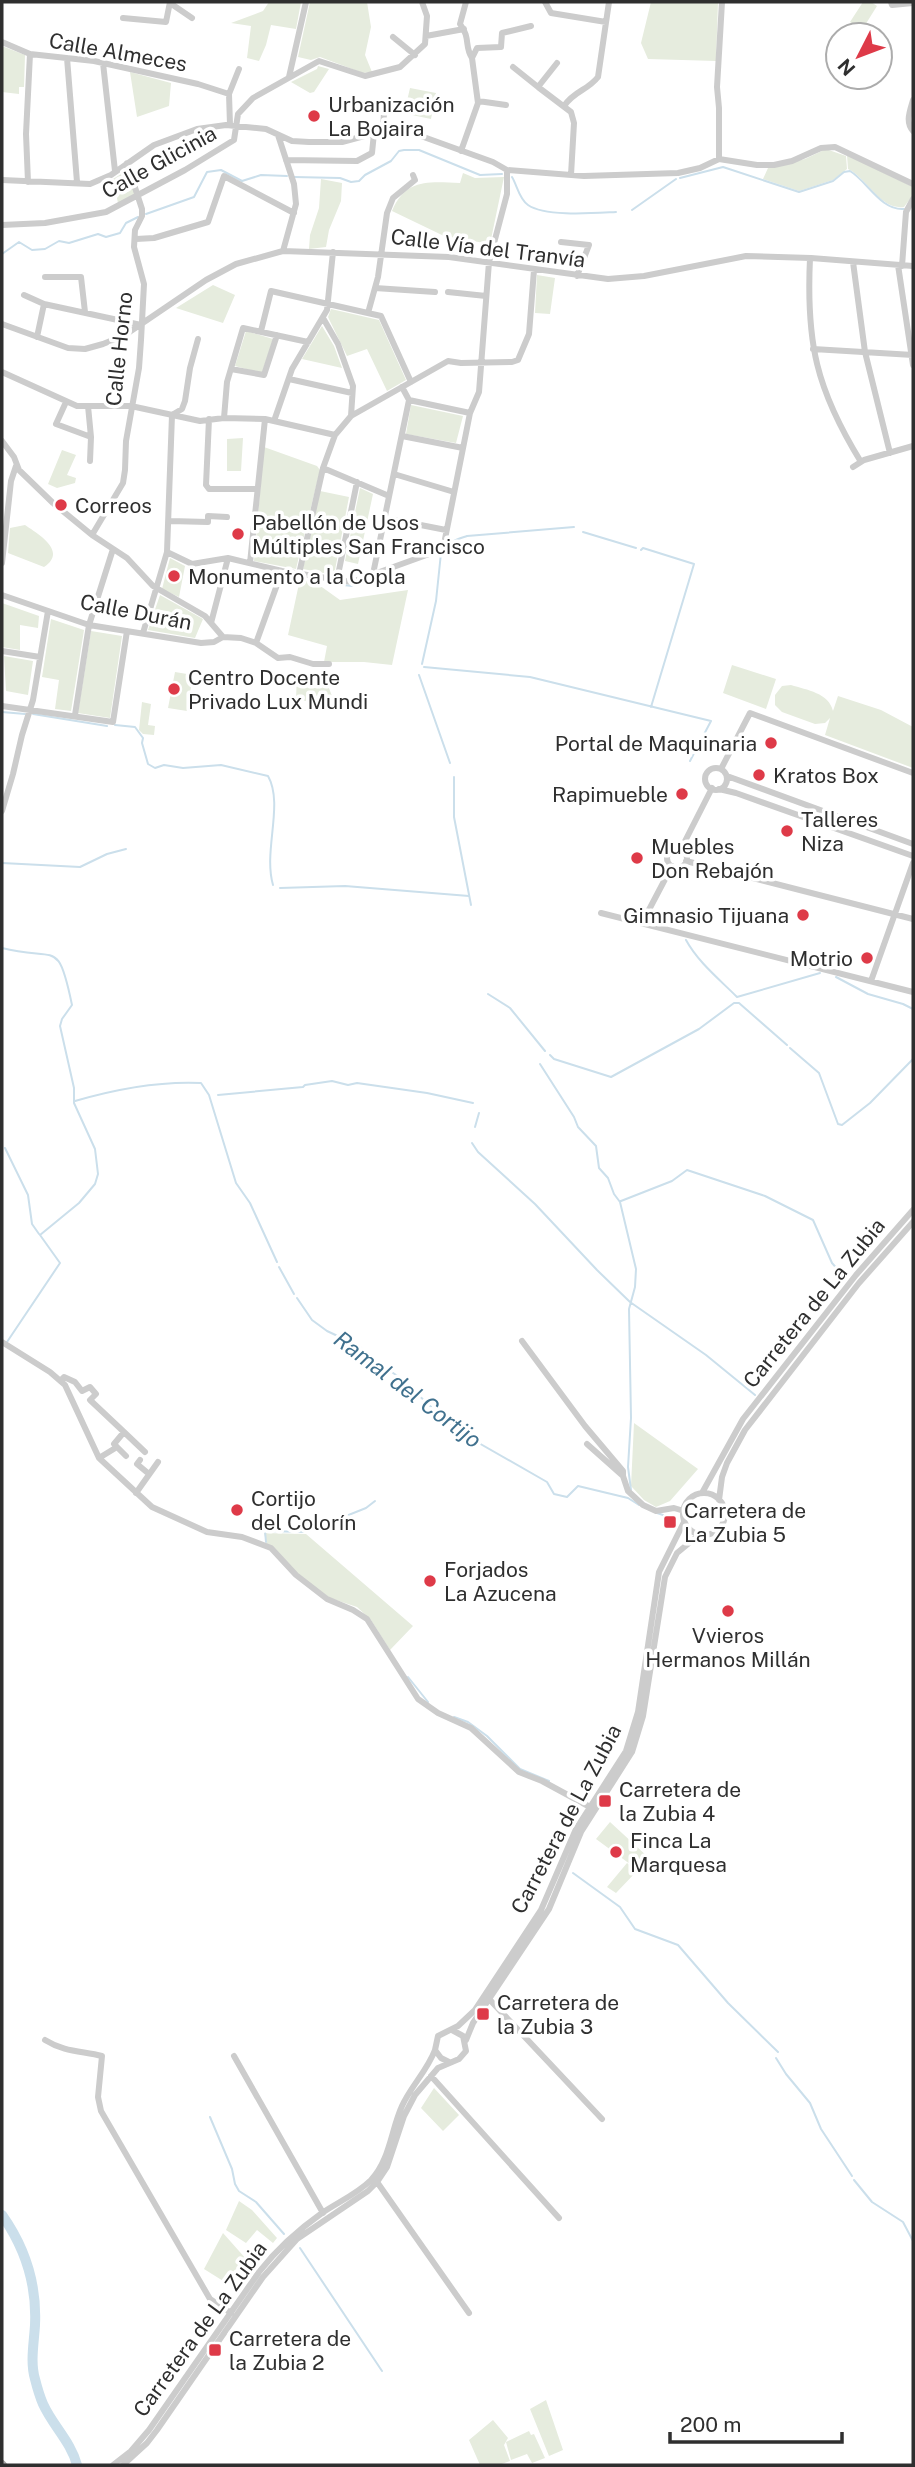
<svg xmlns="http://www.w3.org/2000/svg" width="915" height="2467" font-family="'Public Sans',sans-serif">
<rect width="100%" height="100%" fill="#fff"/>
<!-- green -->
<path fill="#e6ecde" d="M269,2H301L296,29L271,25L266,45L259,61L247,58L251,26L231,23L263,11Z
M310,2H367L371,27L365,55L372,72L363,73L320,57L311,60L298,57Z
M651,2H718L716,61L648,59L641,43Z
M863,2H871L877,6L862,30L850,22Z
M2,46L25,55L24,87H19V94L2,92Z
M318,66L329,69L314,92L310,93L291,82L317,69Z
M130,72L171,83L169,106L137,117Z
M410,88L436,93L431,119L407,114V103L425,106L407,101Z
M826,149L846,156L847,169L833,180L799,191L763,179L768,168L805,159Z
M847,155L913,187V195L904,207C880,210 867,178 848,169Z
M126,171L135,195L118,203L113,179Z
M463,173L475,178L504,177L490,244L444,236L392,211C406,178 429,182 460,183Z
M321,179L342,183L341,201L329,230L326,247L309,249L310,235L319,208Z
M537,275L555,278L550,314L535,313Z
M213,285L235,295L223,323L176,308Z
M331,309L379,320L406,380L387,391L367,349L347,356L328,317Z
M322,326L334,346L342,368L302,359Z
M246,331L273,339L262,373L235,366Z
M411,405L463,416L456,443L406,434Z
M243,438L241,471H227V439Z
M264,447L317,466L320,470L296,569L254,561Z
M62,450L76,455L67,475L76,478L75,483L57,488L48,484Z
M360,488L373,494L358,564L345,561Z
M320,491L349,497L334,575L303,569Z
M25,525C38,534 68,551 44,567L8,553L10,528Z
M170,558L185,566L179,597L162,589Z
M300,579L319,585L340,600L408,590L392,665L364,662H324L327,646L288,635Z
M160,595L203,619L195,638L148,630Z
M2,603L39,616L38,628L20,625V650L2,647Z
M51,619L84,630L71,711L55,709L59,680L42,677Z
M91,631L122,636L110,718L78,713Z
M4,656L33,661L28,695L6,691Z
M732,665L776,679L766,709L723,693Z
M175,672L193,675L187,711L168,708Z
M297,674L326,680L336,707L296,699Z
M791,685C807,690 829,693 833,711L838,696L881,710L913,727V768L825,735L830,718L825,723L815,724L782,712L775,705V695L782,686Z
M142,702L151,704L148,725L155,726L154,735L143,734L139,730Z
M634,1423L698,1469L670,1501L656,1507L644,1500L631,1486Z
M264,1533L306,1534L413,1626L390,1650L371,1620L357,1607L330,1598L296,1573L267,1545Z
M610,1822L648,1857L638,1870L596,1839Z
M627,1863L637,1871L616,1893L607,1887Z
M434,2088L459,2115L443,2131L421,2108Z
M239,2201L252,2210L277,2238L273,2243L257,2230L246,2243L226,2230Z
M223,2233L247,2260L228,2284L204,2269Z
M546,2400L563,2450L549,2456L530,2409Z
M493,2420L508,2438L504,2445L510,2461L499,2465H480L469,2440Z
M529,2431L531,2435L534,2434L545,2458L532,2463L527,2454L511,2460L506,2442Z"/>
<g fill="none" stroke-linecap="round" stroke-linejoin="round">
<!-- stream -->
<path stroke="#cbdfeb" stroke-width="2" d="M294,177L340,178L351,182L359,181L365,175L391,161L399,151L404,150H419L480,175L502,174
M512,177C517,185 519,199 528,205C545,217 595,213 616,212
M680,178L723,167L799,192L833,181L844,172L850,171C867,181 881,211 904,209
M632,210L676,179
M146,214L194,197L207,172L221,170L242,181L261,175L287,176
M2,254L19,242L32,250L45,249L59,241L69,243L98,234L106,237L120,233L126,223L138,217
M583,532L636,548
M641,550L643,548L694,564L651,707
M446,551C448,541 458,539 467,536L574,527
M326,583L352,586L392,571
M422,664L436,601L441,553L433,556
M424,667L530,677L711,721L690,761
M419,675L450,763
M2,712L25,714
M33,714L107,726
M115,725L135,727L143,738L142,743L148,764L155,768L164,765L183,768L221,765L268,776C284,804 263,851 273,885
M454,777V817L471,905
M2,863L80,867L107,854L126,849
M280,888L345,886L469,896
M686,940C698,962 719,979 737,997L820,973
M2,948C57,962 58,937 72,1005L62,1019L60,1026L74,1088V1103L95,1149L98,1174L95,1184L79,1203L40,1235L60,1263L7,1342
M836,977L868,994L903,1004L913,1009
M488,994L510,1008L545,1051
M790,1048L819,1073L838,1124L842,1125L870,1103L913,1059
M550,1055L554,1059L611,1077L699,1029L734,1003H739L787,1045
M540,1064L574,1117L578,1127L596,1146L599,1168L608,1178L614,1194L620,1202L636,1269L635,1287L629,1309L631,1418L628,1467L631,1490
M218,1095L303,1087L305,1085L332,1081L348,1085L357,1083L427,1093L473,1103
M75,1101C116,1089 159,1081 201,1083L209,1095L236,1183L250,1203L277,1262
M2,1122V1125
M475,1127L479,1113
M472,1143L478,1152L535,1204L597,1270L630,1302L706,1355L755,1395
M5,1148L28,1195L32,1224L39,1234
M621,1201L672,1181L687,1170L765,1196L813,1220L832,1263L846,1279
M279,1267L294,1294
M297,1298L312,1320L327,1331L359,1346L371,1358L399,1377L456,1430L547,1482L554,1494L567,1497L578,1486L628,1498L639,1505
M657,1513L663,1515L670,1524
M266,1542L265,1531L306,1532L366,1508L375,1501
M408,1677L428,1702
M454,1717L468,1722L487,1736L520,1769L549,1781
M573,1873L620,1907L635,1929L678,1945L728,2003L778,2052
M776,2058L786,2074L810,2103L821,2129L852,2176
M210,2117L232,2169L235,2184L239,2191L256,2202L284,2234
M854,2180L872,2202L903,2222L913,2241
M300,2248L382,2371"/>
<!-- river -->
<path stroke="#cbdfeb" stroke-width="10" d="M2,2215C26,2249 37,2284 35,2325C34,2343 30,2362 35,2379C37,2387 40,2397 43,2404C53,2426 71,2442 77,2465"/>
<!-- minor -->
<path stroke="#ccc" stroke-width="6" d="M545,2L551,13L606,22
M891,2L892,5L913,3
M170,3L192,18
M123,18L166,22L170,2
M426,36L464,29
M393,37L415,55
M2,42L30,54L94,61L198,84L229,94
M67,58L77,182
M472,58L477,48L501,47L502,33L531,26
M103,63L115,171
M557,63L538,87L571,112L574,123L571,175
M513,67L538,87
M289,77L306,2
M913,100C910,111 905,122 913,131
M478,101L506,105
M564,106C575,90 587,91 598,77L609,2
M230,125L229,94L239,69
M383,131L384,112
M278,135L294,184L296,204L283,251
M461,151L478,103L472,58C464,46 471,38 460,24L466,2
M719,159V108L717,87L722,2
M286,160L357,161L372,153L374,133
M2,180L90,184L111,175L154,145L197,129L226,125L266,129L292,141L309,142H342L383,131H407L493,162L507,170L584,176L678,173L700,168L719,159L757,165H774L792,161L821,148L835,147L913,184
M28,182L26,134L30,54
M2,225L45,223L106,212L185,170L234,140L238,114L253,98L319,61L365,76L400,67L425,44L427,16L422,2
M136,239L154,238L208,222L224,176L294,213
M561,242L589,245L577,276
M810,258C806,342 816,389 861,462
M853,262L865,352L890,453
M898,265L913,365
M902,266L906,212L913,199
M45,277H81L85,312
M375,288L435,292
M448,292L486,296
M24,295L44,304L141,325
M368,313L378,277L387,213L393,198L415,180L413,175
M323,318L338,344L353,386L351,416
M2,324L68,348L85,349L103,344L125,335L206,280L236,264L283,251L449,257L608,279L644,276L746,256L811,258L913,266
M261,331L271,291L381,316L411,382
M37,337L44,304
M813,349L913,355
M231,369L264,375L277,335
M2,372L77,406H131L200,421L224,418L265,419L335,435
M289,379L352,393
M402,387L409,400L470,413
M66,402L56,424L91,437L88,406
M224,418L227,382L243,328L308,342
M209,419L206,485L209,489H256
M274,421L292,369L327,310L333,252
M402,436L463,448
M2,441L14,457L19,470L53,503L92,535L127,558L153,586L205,616L223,637
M90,461L91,437
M853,467L864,460L913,446
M323,468L389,496
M394,474L454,492
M385,518L446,530
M170,521L208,522V516L227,517
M92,535L123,483L125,470L126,441L139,368L141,340L144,284L134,247L135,230L142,216V209L127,163
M167,552L192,564L228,558L282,571L352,582L443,549L470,413L479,392L489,262L507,194V170
M2,563L11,481L16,466
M250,563L265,419
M299,574L323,468L335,435L351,416L448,361L461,363L512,362L518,360L529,334L534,270
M373,574L409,400
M337,580L357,482
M2,595L89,625L201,643L214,642L223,637
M211,623L228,558
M143,633L167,552L172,415L182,409L185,401L190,368L198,339
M223,637L241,638L256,643L278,658L290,657L313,664H329
M256,643L282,571
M2,651L40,657
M2,706L113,722L127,631
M75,715L89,625L113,549
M705 779a11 11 0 1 1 22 0a11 11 0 1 1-22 0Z
M721,769L750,713L913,773
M727,776L913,844
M719,789L736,793L913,856
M2,811L13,774L22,735L33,700L48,611
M667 858a10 10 0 1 1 20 0a10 10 0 1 1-20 0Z
M681,849L712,788
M686,861L913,919
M601,913L913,992
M642,923L672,866
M871,981L913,863
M522,1341L585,1426L623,1471V1476
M2,1342L50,1372L65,1385L99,1458L152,1507L207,1532L242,1537L271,1548L296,1575L327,1599L353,1610L367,1619L418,1699L438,1713L471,1728L519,1772L542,1781L590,1807
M61,1380L64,1377L75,1382L82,1391L90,1387L96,1394L90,1400L124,1432
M587,1444L623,1476L628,1491L643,1505L656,1511L674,1508L684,1511
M126,1456L114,1444L124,1432L145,1452
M99,1458L117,1447
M140,1460L137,1464L149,1474
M136,1493L158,1462
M702,1493L743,1419L856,1275L913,1210
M683 1514a21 21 0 1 1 42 0a21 21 0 1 1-42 0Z
M719,1500L722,1477L727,1463L745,1430L859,1283L913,1222
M490,2000L602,2119
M45,2040C64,2052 82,2051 102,2056L98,2097L101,2111L210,2299L231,2313
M466,2040L473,2023L549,1909L581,1832L632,1752L643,1716L665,1577L677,1553L700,1534
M234,2056L323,2213
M449,2062L441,2058L435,2050L438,2036L458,2026L475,2010L541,1910L576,1829L626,1751L638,1712L659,1572L684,1522
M431,2076L559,2218
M377,2182L469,2313
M113,2465L131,2451L149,2430L259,2272C277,2249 298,2230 322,2213C338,2202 357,2194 371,2180C390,2160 391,2130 402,2106C411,2086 427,2071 435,2050
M123,2465L147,2443L157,2430L263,2277L297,2239L368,2191L377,2182L387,2167L404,2116L415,2095L438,2068L459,2059L466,2051L463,2036L452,2030"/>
<!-- major -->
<path stroke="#a7a7a7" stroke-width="8" d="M2,2464L3,2465"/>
</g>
<!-- markers -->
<g fill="#de3a48" stroke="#fff" stroke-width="2.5">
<circle cx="314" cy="116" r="7"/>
<circle cx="61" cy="505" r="7"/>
<circle cx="238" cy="534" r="7"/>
<circle cx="174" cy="576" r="7"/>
<circle cx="174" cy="689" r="7"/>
<circle cx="771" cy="743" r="7"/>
<circle cx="759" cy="775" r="7"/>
<circle cx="682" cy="794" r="7"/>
<circle cx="787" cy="831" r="7"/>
<circle cx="637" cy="858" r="7"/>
<circle cx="803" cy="915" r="7"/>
<circle cx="867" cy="958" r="7"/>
<circle cx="237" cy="1510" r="7"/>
<rect x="663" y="1515" width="14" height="14" rx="3.5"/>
<circle cx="430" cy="1581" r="7"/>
<circle cx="728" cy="1611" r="7"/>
<rect x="598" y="1794" width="14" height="14" rx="3.5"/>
<circle cx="616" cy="1852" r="7"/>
<rect x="476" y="2007" width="14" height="14" rx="3.5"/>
<rect x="208" y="2343" width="14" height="14" rx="3.5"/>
</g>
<g text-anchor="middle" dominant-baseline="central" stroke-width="7" stroke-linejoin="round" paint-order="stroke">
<!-- street labels -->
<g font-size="21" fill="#2f2f2f" stroke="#fff">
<text transform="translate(118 52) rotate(10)">Calle Almeces</text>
<text transform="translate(159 162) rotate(-29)">Calle Glicinia</text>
<text transform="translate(488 248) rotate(7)">Calle Vía del Tranvía</text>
<text transform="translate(119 349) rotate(-84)">Calle Horno</text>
<text transform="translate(136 612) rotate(11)">Calle Durán</text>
<text transform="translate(814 1303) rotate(-51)">Carretera de La Zubia</text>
<text transform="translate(566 1819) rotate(-62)">Carretera de La Zubia</text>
<text transform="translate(200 2329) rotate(-54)">Carretera de La Zubia</text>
</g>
<!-- poi labels -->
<g font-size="21" fill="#2f2f2f" stroke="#fff" text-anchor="start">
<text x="328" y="104">Urbanización<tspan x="328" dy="24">La Bojaira</tspan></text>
<text x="75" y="505">Correos</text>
<text x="252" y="522">Pabellón de Usos<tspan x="252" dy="24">Múltiples San Francisco</tspan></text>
<text x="188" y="576">Monumento a la Copla</text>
<text x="188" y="677">Centro Docente<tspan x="188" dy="24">Privado Lux Mundi</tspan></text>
<text x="757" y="743" text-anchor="end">Portal de Maquinaria</text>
<text x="773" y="775">Kratos Box</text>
<text x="668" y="794" text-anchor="end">Rapimueble</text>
<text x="801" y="819">Talleres<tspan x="801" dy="24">Niza</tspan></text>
<text x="651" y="846">Muebles<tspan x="651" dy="24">Don Rebajón</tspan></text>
<text x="789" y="915" text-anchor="end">Gimnasio Tijuana</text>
<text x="853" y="958" text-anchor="end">Motrio</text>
<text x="251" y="1498">Cortijo<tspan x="251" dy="24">del Colorín</tspan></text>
<text x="684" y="1510">Carretera de<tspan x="684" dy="24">La Zubia 5</tspan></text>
<text x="444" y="1569">Forjados<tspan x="444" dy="24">La Azucena</tspan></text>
<text x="728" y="1635" text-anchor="middle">Vvieros<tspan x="728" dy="24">Hermanos Millán</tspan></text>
<text x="619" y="1789">Carretera de<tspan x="619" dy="24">la Zubia 4</tspan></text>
<text x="630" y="1840">Finca La<tspan x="630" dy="24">Marquesa</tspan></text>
<text x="497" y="2002">Carretera de<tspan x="497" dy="24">la Zubia 3</tspan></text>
<text x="229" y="2338">Carretera de<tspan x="229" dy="24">la Zubia 2</tspan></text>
</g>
<!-- water labels -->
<g font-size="23" font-style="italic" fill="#40718e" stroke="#fff">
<text transform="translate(408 1389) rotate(37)">Ramal del Cortijo</text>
</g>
</g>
<!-- border -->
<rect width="915" height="2467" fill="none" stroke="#2f2f2f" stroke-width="7"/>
<!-- north arrow -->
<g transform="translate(859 56) rotate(228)"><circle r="33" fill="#ffffff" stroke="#acacac" stroke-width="2"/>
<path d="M0-5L12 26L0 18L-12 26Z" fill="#de3a48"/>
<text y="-10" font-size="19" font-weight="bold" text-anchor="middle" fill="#2f2f2f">N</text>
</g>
<!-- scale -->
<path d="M670 2432v10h172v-10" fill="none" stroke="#2f2f2f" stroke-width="3.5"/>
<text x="680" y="2432" font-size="21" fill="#2f2f2f" stroke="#ffffff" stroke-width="5" paint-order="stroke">200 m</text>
</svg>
